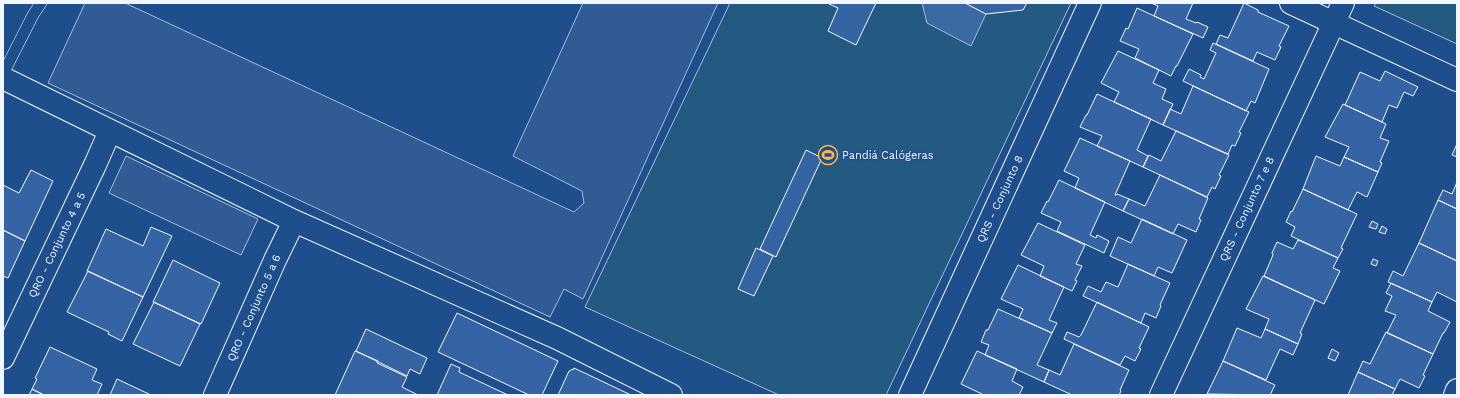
<svg xmlns="http://www.w3.org/2000/svg" width="1460" height="398" font-family="'Work Sans',sans-serif">
<rect width="100%" height="100%" fill="#1f4e8c"/>
<!-- green -->
<path fill="#245a82" stroke="#a8bbd7" d="M730,3H1071L886,395H779L585,307Z
M1376,3H1457V44L1374,6Z"/>
<!-- parking -->
<path fill="#305b95" stroke="#a8bbd7" d="M85,3H125L574,212L584,203L582,191L513,156L583,3H718L583,299L564,289L550,317L48,83Z
M126,156L258,219L241,255L109,193Z"/>
<!-- water -->
<path fill="#3b69a3" stroke="#a8bbd7" d="M922,3H965L986,14L971,46L927,23Z"/>
<!-- building -->
<path fill="#3563a3" stroke="#f2f6ff" d="M830,3H876L856,45L828,31L838,8L829,4Z
M965,3H1027L1023,10L986,14Z
M1151,3H1193L1186,19L1196,23L1197,22L1208,27L1203,38L1154,16L1158,6Z
M1244,3L1258,10V12L1289,26L1279,46L1281,47L1275,60L1257,52L1253,61L1216,44L1220,35L1228,38Z
M1137,8L1193,34L1177,66H1176L1171,76L1135,58L1139,49L1120,41L1126,28L1128,29Z
M1213,43L1269,69L1255,103L1251,101L1246,111L1183,81L1189,69L1201,75L1200,77L1204,79L1216,53L1210,50Z
M1118,51L1159,70L1153,83L1166,89L1162,99L1173,104L1163,125L1114,102L1119,92L1101,83Z
M1385,71L1418,87L1413,96L1404,92L1397,108L1389,105L1382,122L1345,105L1360,72L1380,81Z
M1193,86L1249,112L1239,132L1241,133L1235,146L1232,145L1228,154L1163,125L1170,109L1181,114Z
M1097,94L1151,119L1137,150L1148,156L1143,167L1097,146L1102,136L1080,127L1086,115H1087Z
M1343,104L1386,124L1380,138L1389,141L1380,162L1382,163L1378,172L1344,157L1349,147L1325,137Z
M1176,131L1229,155L1219,175L1221,176L1215,189L1212,187L1207,197L1143,167L1149,155L1161,161Z
M1080,138L1130,161L1115,195H1116L1117,194L1129,199L1123,211L1075,188L1079,178L1064,171Z
M1457,144V157L1452,155Z
M806,150L822,158L776,257L760,249Z
M1316,156L1340,166L1344,157L1378,172L1367,197L1357,192L1348,210L1303,189Z
M31,170L53,181L25,241L3,230V185L19,193Z
M1160,175L1208,198L1199,219L1201,220L1196,232L1178,224L1173,234L1123,211L1129,199L1145,206Z
M1059,180L1105,202L1090,235L1096,238L1097,235L1109,241L1104,253L1057,231L1061,222L1041,213L1047,201L1048,202Z
M1457,182V209L1438,200L1443,190L1452,194Z
M1303,189L1357,214L1341,248L1343,249L1338,258L1291,236L1295,227L1286,222L1291,211L1292,212Z
M1438,200L1457,209V261L1419,243Z
M1142,219L1187,240L1172,273L1158,267L1154,276L1110,256L1118,237L1131,243Z
M1372,221L1378,224L1376,229L1369,227Z
M1038,223L1085,245L1076,264L1082,266L1075,280L1077,281L1072,291L1040,276L1044,266L1021,255Z
M1382,226L1387,229L1385,234L1379,232Z
M151,227L172,236L143,297L87,271L106,229L143,246Z
M3,230L25,241L8,278L3,276Z
M1298,240L1338,258L1333,268L1340,271L1324,304L1264,276L1273,255L1272,253L1277,242L1293,249Z
M1419,243L1457,261V302L1437,292L1432,302L1388,282L1393,271L1403,276Z
M756,248L773,256L754,296L738,289Z
M1373,259L1378,261L1376,266L1371,264Z
M173,260L220,283L201,324L153,302Z
M1128,264L1170,283L1160,305L1161,306L1156,318L1145,313L1141,323L1083,296L1088,286L1101,292L1106,282L1118,287Z
M1018,265L1064,287L1049,320L1057,323L1052,333L1019,318L1023,309L1001,299Z
M88,271L143,297L122,341L108,334L109,332L67,312Z
M1263,276L1315,300L1300,333L1302,334L1298,344L1265,329L1269,319L1246,309Z
M1391,283L1432,302L1428,311L1450,322L1444,333H1443L1433,354L1387,333L1396,315L1385,311L1392,296L1386,293Z
M154,302L200,324L180,366L133,344Z
M1097,302L1149,327L1139,348L1141,349L1135,361L1125,356L1120,365L1064,339L1067,332L1079,337L1081,335Z
M998,309L1052,333L1037,365L1049,370L1044,382L985,355L989,345L981,342L986,330H988Z
M457,313L558,361L542,395H529L438,352Z
M1237,328L1261,338L1265,329L1298,344L1293,355L1280,349L1266,380L1223,361Z
M366,329L427,358L420,374L410,369L407,376L356,351Z
M1386,332L1433,354L1423,375L1425,376L1419,388L1400,379L1395,389L1358,372L1363,361L1370,364Z
M1074,344L1129,370L1120,390L1121,391L1119,395H1072L1044,382L1049,370L1060,375Z
M50,347L97,369L92,380L102,384L97,395H44L32,389L37,379L35,378Z
M1332,349L1339,353L1335,361L1328,358Z
M355,351L378,361L377,363L407,377L402,387L418,395H335Z
M977,351L1017,369L1012,381L1023,387L1019,395H984L961,384Z
M1223,361L1275,385L1270,395L1207,394Z
M451,364L460,368L459,372L508,395H437Z
M574,368L631,395H558L569,371H570L572,369L573,370Z
M1358,372L1395,389L1392,395H1348Z
M117,379L151,395H110Z
M32,389L44,395H29Z"/>
<g fill="none" stroke-linecap="round" stroke-linejoin="round">
<!-- lane casing -->
<g stroke="#f2f6ff" stroke-width="12">
<path id="lane" d="M3,74L33,15L41,3"/>
</g>
<!-- street casing -->
<g stroke="#f2f6ff" stroke-width="24">
<path id="street" d="M1291,3L1457,80
M3,78L294,221L557,338L671,395
M3,358L95,165L110,131
M215,395L275,260L294,221
M910,395L1090,3
M1161,395L1343,3
M1455,395L1457,390"/>
</g>
<!-- lane -->
<use href="#lane" stroke="#1f4e8c" stroke-width="11"/>
<!-- street -->
<use href="#street" stroke="#1f4e8c" stroke-width="22"/>
</g>
<!-- icons -->
<defs>
<g id="stadium-ring" transform="scale(1)"><circle r="9.5" fill="#1f4e8c" stroke="#ffb74d" stroke-width="1.5"/><path d="M0-5a6.5 5 0 1 0 0 10a6.5 5 0 1 0 0-10ZM-3.5-1.8h7v3.6h-7Z" fill="#ffb74d"/></g>
</defs>
<g fill-rule="evenodd">
<use href="#stadium-ring" x="828" y="155"/>
</g>
<g text-anchor="middle" dominant-baseline="central" stroke-width="3" stroke-linejoin="round" paint-order="stroke">
<!-- poi labels -->
<g font-size="11" fill="#f2f6ff" stroke="#1f4e8c" text-anchor="start">
<text x="842" y="155">Pandiá Calógeras</text>
</g>
<!-- street labels -->
<g font-size="11" fill="#f2f6ff" stroke="#1f4e8c">
<text transform="translate(1000 199) rotate(-65)">QRS - Conjunto 8</text>
<text transform="translate(1247 209) rotate(-65)">QRS - Conjunto 7 e 8</text>
<text transform="translate(57 245) rotate(-64)">QRO - Conjunto 4 a 5</text>
<text transform="translate(254 308) rotate(-66)">QRO - Conjunto 5 a 6</text>
</g>
</g>
<!-- border -->
<rect width="1460" height="398" fill="none" stroke="#f2f6ff" stroke-width="8"/>
</svg>
